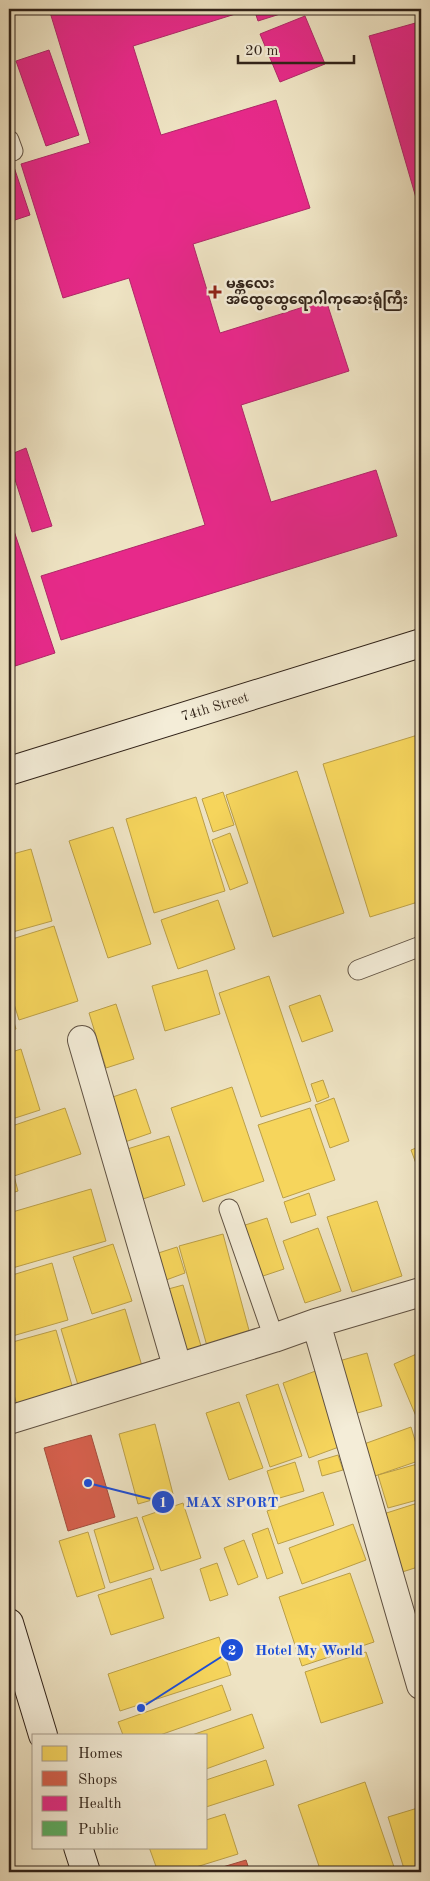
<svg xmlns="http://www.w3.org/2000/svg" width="430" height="1881" font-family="'Old Standard TT','Noto Sans Myanmar',serif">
<rect width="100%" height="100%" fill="#eee3c3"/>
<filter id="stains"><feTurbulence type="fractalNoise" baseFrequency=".004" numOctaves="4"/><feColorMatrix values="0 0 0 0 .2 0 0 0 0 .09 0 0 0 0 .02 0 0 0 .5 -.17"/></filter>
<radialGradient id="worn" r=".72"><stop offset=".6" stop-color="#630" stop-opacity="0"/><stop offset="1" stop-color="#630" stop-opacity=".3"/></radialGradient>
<!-- homes -->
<path fill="#f6d55c" stroke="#bb9f48" d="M421,734V901L370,917L323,764Z
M297,771L344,913L273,937L226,795Z
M223,792L234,825L213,832L202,799Z
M196,797L225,891L154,913L126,819Z
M113,827L151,944L108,958L69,841Z
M230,833L248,883L230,890L212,840Z
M31,849L52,921L9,933V855Z
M218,900L235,949L178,969L161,920Z
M54,926L78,1001L19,1020L9,988V940Z
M207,970L220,1014L165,1031L152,986Z
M269,976L311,1101L261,1117L219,993Z
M320,995L333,1031L302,1042L289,1006Z
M116,1004L134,1059L106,1068L89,1013Z
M9,1005L16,1029L9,1031Z
M21,1049L40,1110L9,1120V1053Z
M323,1080L329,1097L317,1102L311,1084Z
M232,1087L264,1181L203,1202L171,1108Z
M136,1089L151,1133L119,1144L104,1100Z
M334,1098L349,1141L330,1148L315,1105Z
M65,1108L81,1154L14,1176L18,1191L9,1194V1127Z
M310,1108L335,1180L283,1198L258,1125Z
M169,1136L185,1185L137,1201L121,1151Z
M421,1146V1177L411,1150Z
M91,1189L106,1241L9,1269V1213Z
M309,1193L316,1215L291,1223L284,1202Z
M377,1201L402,1276L352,1292L327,1217Z
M267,1218L284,1269L257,1278L239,1227Z
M318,1228L341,1291L305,1303L283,1241Z
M223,1234L250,1334L207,1346L179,1246Z
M113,1244L132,1301L92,1314L73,1257Z
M177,1247L185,1273L158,1283L149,1256Z
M52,1263L68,1320L9,1337V1276Z
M183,1285L201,1346L180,1353L161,1291Z
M125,1309L142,1366L78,1385L61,1329Z
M56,1330L73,1389L17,1405L9,1378V1343Z
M421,1352V1420L418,1421L394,1364Z
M367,1353L382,1406L347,1416L332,1363Z
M321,1369L347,1444L309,1458L283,1383Z
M278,1384L302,1456L270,1467L246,1395Z
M239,1402L263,1468L229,1480L206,1413Z
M155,1424L173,1494L138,1504L119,1434Z
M411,1427L421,1460L375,1476L364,1444Z
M338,1455L343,1470L322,1476L318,1461Z
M295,1462L304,1491L276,1499L267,1471Z
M421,1463V1499L388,1508L378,1475Z
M323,1492L334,1525L278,1544L267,1511Z
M421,1502V1566L396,1574L377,1516Z
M183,1503L201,1558L161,1571L142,1517Z
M137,1517L154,1569L110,1583L94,1530Z
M353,1524L366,1560L302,1584L289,1548Z
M268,1528L283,1573L267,1579L252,1534Z
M88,1532L105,1588L77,1597L59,1541Z
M244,1540L258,1577L238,1585L224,1548Z
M217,1563L228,1595L210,1601L200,1569Z
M350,1573L374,1642L302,1666L279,1597Z
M151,1578L164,1618L111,1635L98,1595Z
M421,1584V1605L416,1586Z
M219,1637L231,1675L120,1711L108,1674Z
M366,1652L383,1703L321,1723L305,1672Z
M222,1685L231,1710L160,1735H123L118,1722Z
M252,1714L264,1748L206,1769V1735H192Z
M266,1760L274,1785L206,1807V1780Z
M365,1782L394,1867L378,1872H321L298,1805Z
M421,1807V1872H405L388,1817Z
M225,1814L238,1854L180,1872H158L149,1847H206V1820Z"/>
<!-- shops -->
<path fill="#d6604d" stroke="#a44d3d" d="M91,1435L115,1517L68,1531L44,1448Z
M246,1860L250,1872H206Z"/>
<!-- health -->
<path fill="#e7298a" stroke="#b02768" d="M49,9H244L245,11L133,46L161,135L276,100L310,208L193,244L220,333L326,300L349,371L241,405L271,502L376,470L397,536L61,640L41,576L205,525L129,278L63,298L21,164L90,143Z
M254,9H296L258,21Z
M305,16L325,64L280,82L260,34Z
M419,22L421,28V215L369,36Z
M49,50L79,135L46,146L16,61Z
M13,164L30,215L9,222V166Z
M26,448L52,526L32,532L9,461V455Z
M9,516L55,653L9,668Z"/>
<!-- public -->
<path fill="#5aae61" stroke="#4d844b" d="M421,993V1022L418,1017L416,1006Z"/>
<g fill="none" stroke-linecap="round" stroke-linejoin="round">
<!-- lane casing -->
<g stroke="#605243" stroke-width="21">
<path id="lane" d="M9,140L13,151
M358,970L421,946
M229,1209L274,1338"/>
</g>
<!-- street casing -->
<g stroke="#605243" stroke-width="30">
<path id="street" d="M82,1040L177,1366
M316,1323L421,1685
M9,1420L274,1338L316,1323L421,1292"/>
</g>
<!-- secondary casing -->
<g stroke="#302218" stroke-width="30">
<path id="secondary" d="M9,771L421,643
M9,1623L43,1735
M78,1847L86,1872"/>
</g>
<!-- lane -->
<use href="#lane" stroke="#f4edd8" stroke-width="19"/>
<!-- street -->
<use href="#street" stroke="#f4edd8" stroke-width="28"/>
<!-- secondary -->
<use href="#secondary" stroke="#f4edd8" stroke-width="28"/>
</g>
<!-- markers -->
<path fill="#8f2418" stroke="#f4edd8" stroke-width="2" d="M212.5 284.5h5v5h5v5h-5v5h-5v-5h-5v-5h5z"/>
<g text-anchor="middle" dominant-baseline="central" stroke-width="5" stroke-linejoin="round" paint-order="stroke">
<!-- poi labels -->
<g font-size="14" font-weight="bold" fill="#302218" stroke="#f4edd8" text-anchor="start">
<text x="226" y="284">မန္တလေး<tspan x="226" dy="16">အထွေထွေရောဂါကုဆေးရုံကြီး</tspan></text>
</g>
<!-- street labels -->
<g font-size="14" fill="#302218" stroke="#f4edd8">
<text transform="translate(215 707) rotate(-17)">74th Street</text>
</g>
</g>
<!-- callouts -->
<path fill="none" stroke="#1d4ed8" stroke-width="2" d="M88 1483L163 1502M141 1708L232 1650"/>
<g fill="#1d4ed8" stroke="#f4edd8" stroke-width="2">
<circle cx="88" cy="1483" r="5"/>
<circle cx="141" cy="1708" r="5"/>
<circle cx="163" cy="1502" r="12"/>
<circle cx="232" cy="1650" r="12"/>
</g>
<g font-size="15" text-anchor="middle" font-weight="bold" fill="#fff">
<text x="163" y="1507">1</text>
<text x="232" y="1655">2</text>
</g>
<g font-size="15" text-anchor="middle" font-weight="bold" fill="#1d4ed8" stroke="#f4edd8" stroke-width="5" stroke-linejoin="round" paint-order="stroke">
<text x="232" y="1507">MAX SPORT</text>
<text x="309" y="1655">Hotel My World</text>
</g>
<!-- margin -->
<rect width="430" height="1881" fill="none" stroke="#eee3c3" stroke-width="30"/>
<rect x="10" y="10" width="410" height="1861" fill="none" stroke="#302218" stroke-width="2.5"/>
<rect x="15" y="15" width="400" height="1851" fill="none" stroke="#302218"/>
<!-- legend -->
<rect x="32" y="1734" width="175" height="115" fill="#f4edd8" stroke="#a69c8b"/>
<rect x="42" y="1746" width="25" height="15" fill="#f6d55c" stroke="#a69c8b"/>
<text x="78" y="1758" font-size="15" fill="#302218">Homes</text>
<rect x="42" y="1771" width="25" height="15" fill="#d6604d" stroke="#a69c8b"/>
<text x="78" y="1784" font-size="15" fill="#302218">Shops</text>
<rect x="42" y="1796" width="25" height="15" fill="#e7298a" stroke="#a69c8b"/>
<text x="78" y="1808" font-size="15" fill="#302218">Health</text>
<rect x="42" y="1821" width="25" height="15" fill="#5aae61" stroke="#a69c8b"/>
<text x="78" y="1834" font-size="15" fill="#302218">Public</text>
<!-- scale -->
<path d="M238 55v8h116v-8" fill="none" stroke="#302218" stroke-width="2.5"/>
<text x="245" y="55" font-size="15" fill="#302218" stroke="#f4edd8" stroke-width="4" paint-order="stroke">20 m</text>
<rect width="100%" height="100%" filter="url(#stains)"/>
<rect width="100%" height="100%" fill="url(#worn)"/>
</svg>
